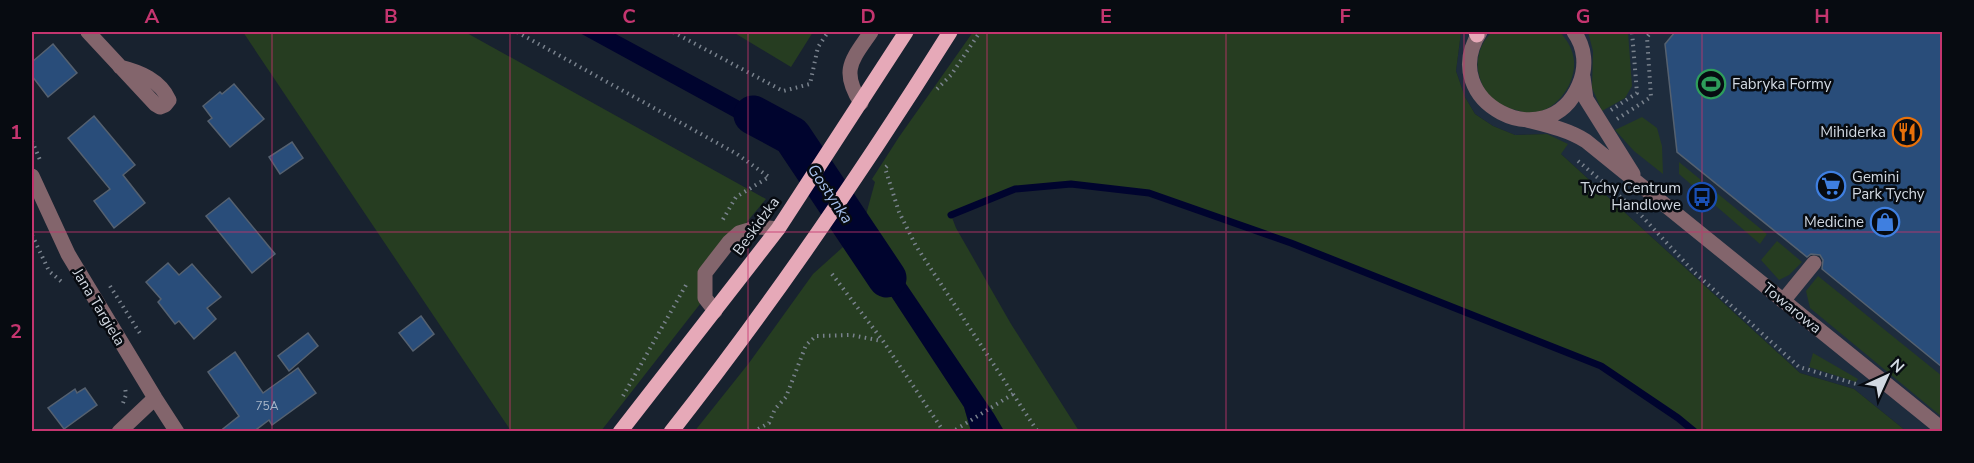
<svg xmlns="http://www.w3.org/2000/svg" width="1974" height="463" font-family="'Nunito Sans',sans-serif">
<rect width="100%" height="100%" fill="#18222f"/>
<!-- built -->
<path fill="#1e2c3d" d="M1461,32H1942V431H1906L1854,389L1800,373L1561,154L1543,134L1515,135L1493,126L1475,114L1465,97L1456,71Z"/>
<!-- green -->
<path fill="#263d21" d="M243,32H465L766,199L699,279L700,304L601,431H511Z
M733,32H813L791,67Z
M973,32H1461L1456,71L1465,97L1475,114L1493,126L1515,135L1547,134L1568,144L1561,154L1800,373L1854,389L1906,431H1695L1678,418L1601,366L1360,271L1149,194L1071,184L1015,189L951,215L956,228L1011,324L1079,431H1004L994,414L864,222L875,182L872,179L899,137Z
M1492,32H1560C1567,40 1573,49 1574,61C1576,86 1553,116 1526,113C1522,112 1517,110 1512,109C1491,102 1482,91 1478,70C1476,56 1482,41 1492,32Z
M1588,32H1628L1632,86L1625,98L1602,111L1592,88L1593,51Z
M1642,117L1657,128L1662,146L1663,174L1634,151L1615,130Z
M1679,162L1767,234L1760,244L1679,174Z
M853,238L964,407L971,431L694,432L749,363L813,274Z
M1777,241L1802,262L1789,275L1779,280L1761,260Z
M1818,276L1942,376V417L1810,308L1806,291Z
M1813,353L1858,379L1856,382L1809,367Z"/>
<!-- water -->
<path fill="#00042e" d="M578,32H612L803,135L792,149Z
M864,222L994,414L1004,431H971L964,407L853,238Z"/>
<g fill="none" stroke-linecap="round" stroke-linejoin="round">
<!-- stream -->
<path stroke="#00042e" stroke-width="7" d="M951,215L1015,189L1071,184L1149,193L1291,243L1601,366L1678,418L1695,432"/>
<!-- river -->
<path stroke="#00042e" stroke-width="39" d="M753,115L792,136L887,278"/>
</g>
<!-- building -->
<path fill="#294d7a" stroke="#556170" stroke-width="1.5" d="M1675,32H1942V367L1822,269L1823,260L1820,255L1811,254L1807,257L1677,152L1665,44Z
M53,44L77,73L48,97L32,76V62Z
M234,84L264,119L230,147L208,121L212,118L203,106L220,92L222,94Z
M94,116L135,165L123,175L145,203L114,228L94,201L110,189L68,138Z
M292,142L303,158L280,174L269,157Z
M229,198L275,254L252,273L206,216Z
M168,263L179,275L192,264L221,297L207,308L216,319L194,339L179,321L175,324L158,302L161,299L146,282Z
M421,316L434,334L413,351L399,333Z
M308,333L318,346L289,371L278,356Z
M235,352L263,393L298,368L316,393L272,425L269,420L253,432H219L239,416L208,372Z
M85,388L97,405L64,429L48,408L75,389L77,393Z"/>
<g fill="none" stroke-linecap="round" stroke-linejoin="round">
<!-- path -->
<path stroke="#79828d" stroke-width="4" stroke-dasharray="1.5 4.5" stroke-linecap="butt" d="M517,32L737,154L769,177L736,197L722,221
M673,32L783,91L810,84L818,47L828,32
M937,89L951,75L980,32
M1611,110L1637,93L1632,32
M1617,119L1651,97L1647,37L1651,32
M32,141L40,160
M1578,161L1637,211L1693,271L1799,367L1856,384
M887,166L885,168L899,212L916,246L1013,394L952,432
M32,235L49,271L63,283
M832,274L883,341L944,432
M110,286L141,335
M1013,394L1038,432
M623,396L686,285
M123,403L126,395L125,387
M753,432L769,423L775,409L786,397L806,345L816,336L851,335L882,341"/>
<!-- minor -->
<path stroke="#83656c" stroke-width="15" d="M88,32L155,104L160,107L165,105L169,100C160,80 140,72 120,67
M1480,32C1435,102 1548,159 1579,85C1587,67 1585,47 1574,32
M1583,77L1586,99L1633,174
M861,103C840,70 852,60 871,32
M1527,120C1547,125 1569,130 1586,141L1942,429
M32,176L68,254L155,398L177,432
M1783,301L1814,263
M715,311L705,298V273L729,242L739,233L759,227L778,229
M119,432L155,398"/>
<!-- major -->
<path stroke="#e6a9b8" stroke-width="15" d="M1476,32L1477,35
M620,432L778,229L906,32
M671,432C772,304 864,169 950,32"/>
</g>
<!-- grid -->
<path fill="none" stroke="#c4356f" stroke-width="1.5" stroke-opacity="0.55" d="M272,32V432M510,32V432M748,32V432M987,32V432M1226,32V432M1464,32V432M1702,32V432M32,232H1942"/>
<!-- icons -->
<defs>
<g id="stadium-ring" transform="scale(1.5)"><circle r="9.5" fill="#070b11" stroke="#2e9e5b" stroke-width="1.5"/><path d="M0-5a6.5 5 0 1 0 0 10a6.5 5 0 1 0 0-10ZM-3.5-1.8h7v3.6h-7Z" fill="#2e9e5b"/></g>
<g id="restaurant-ring" transform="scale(1.5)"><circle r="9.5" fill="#070b11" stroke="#e8710a" stroke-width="1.5"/><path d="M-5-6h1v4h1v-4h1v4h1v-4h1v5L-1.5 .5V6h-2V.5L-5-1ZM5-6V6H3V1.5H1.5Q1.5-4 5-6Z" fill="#e8710a"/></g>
<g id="supermarket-ring" transform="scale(1.5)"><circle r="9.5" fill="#070b11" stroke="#3f7fe0" stroke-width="1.5"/><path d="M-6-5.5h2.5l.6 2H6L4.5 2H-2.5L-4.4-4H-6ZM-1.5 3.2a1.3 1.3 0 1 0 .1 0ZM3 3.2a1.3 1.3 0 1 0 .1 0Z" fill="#3f7fe0"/></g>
<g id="bus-ring" transform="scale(1.5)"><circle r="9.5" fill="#070b11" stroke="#1a4fb4" stroke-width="1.5"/><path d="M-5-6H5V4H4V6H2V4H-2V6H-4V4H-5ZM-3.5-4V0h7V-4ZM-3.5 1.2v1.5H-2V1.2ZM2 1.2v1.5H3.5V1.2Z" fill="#1a4fb4"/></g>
<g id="shop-ring" transform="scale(1.5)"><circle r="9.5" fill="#070b11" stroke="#3f7fe0" stroke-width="1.5"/><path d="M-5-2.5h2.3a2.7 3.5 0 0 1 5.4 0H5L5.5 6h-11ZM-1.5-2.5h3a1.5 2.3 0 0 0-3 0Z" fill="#3f7fe0"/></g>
</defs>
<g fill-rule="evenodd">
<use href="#stadium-ring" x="1711" y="84"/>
<use href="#restaurant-ring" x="1907" y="132"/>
<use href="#supermarket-ring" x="1831" y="186"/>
<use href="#bus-ring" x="1702" y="197"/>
<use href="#shop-ring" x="1885" y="222"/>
</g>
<g text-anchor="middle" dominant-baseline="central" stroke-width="5" stroke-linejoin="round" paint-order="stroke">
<!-- number labels -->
<g font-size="12" fill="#a8b6c8">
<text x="267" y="406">75A</text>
</g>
<!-- poi labels -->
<g font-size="15" fill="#d2d9e2" stroke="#070b11" text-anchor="end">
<text x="1732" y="84" text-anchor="start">Fabryka Formy</text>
<text x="1886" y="132">Mihiderka</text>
<text x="1852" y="177" text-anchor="start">Gemini<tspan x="1852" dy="17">Park Tychy</tspan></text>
<text x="1681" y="188">Tychy Centrum<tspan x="1681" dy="17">Handlowe</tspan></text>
<text x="1864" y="222">Medicine</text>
</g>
<!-- street labels -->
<g font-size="15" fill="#d2d9e2" stroke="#070b11">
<text transform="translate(756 226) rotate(-54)">Beskidzka</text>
<text transform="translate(99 307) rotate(59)">Jana Targiela</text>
<text transform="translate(1792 308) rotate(39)">Towarowa</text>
</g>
<!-- water labels -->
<g font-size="16" font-style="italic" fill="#aac4f1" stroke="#070b11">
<text transform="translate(830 194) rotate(56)">Gostynka</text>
</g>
</g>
<!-- border -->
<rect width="1974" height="463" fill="none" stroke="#070b11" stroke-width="66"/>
<!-- north arrow -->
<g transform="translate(1887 376) rotate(45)" stroke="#070b11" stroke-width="4.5" paint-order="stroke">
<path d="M0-4.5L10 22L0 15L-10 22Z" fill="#d2d9e2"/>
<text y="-9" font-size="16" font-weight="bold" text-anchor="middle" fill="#d2d9e2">N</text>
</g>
<rect x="33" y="33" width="1908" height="397" fill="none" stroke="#c4356f" stroke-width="2"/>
<g font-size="20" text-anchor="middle" font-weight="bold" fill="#c4356f">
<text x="152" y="23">A</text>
<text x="391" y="23">B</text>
<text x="629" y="23">C</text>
<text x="868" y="23">D</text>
<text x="1106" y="23">E</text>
<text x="1345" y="23">F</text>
<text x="1583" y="23">G</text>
<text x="1822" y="23">H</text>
<text x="16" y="139">1</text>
<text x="16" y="338">2</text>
</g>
</svg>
